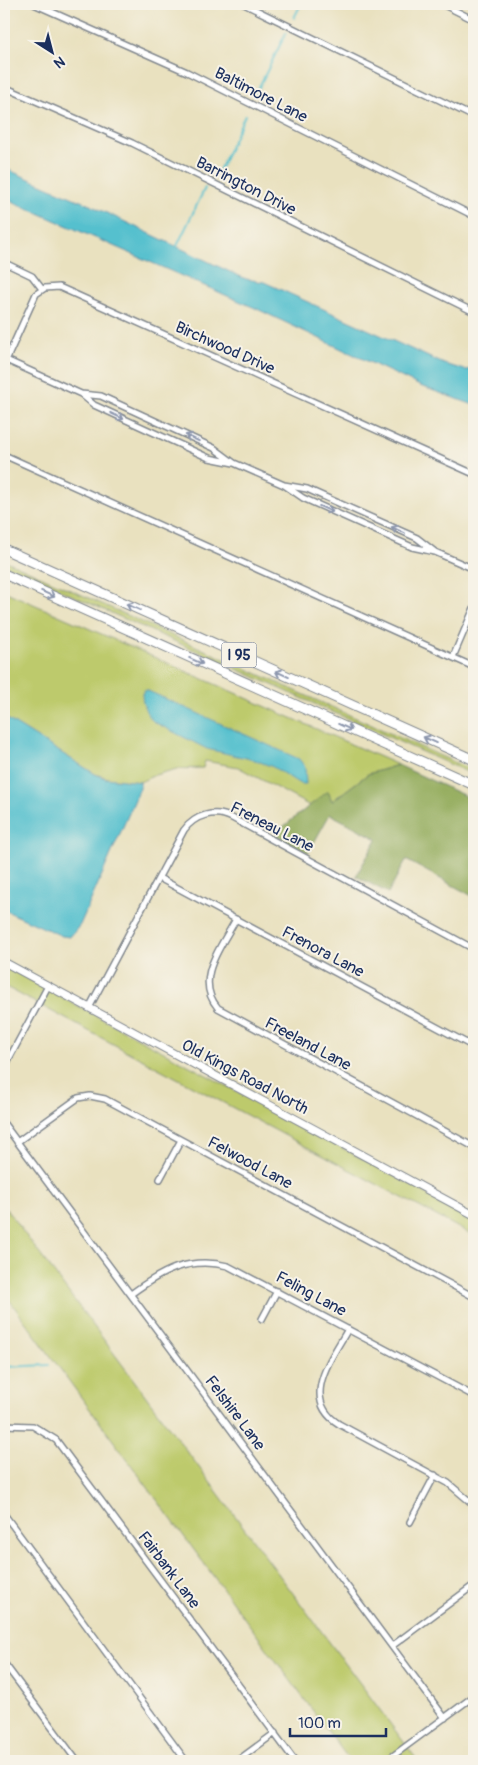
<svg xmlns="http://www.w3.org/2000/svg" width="478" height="1765" font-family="Pangolin,sans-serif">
<rect width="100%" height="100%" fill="#f7f3e8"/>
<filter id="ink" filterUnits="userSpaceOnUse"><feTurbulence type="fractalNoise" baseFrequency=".02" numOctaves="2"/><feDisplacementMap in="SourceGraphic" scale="10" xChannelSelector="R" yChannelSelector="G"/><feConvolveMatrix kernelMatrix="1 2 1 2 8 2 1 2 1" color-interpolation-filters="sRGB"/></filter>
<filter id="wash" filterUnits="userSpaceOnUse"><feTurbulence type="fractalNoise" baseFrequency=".0096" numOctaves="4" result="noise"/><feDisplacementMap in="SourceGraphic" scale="20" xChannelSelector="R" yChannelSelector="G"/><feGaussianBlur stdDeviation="1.12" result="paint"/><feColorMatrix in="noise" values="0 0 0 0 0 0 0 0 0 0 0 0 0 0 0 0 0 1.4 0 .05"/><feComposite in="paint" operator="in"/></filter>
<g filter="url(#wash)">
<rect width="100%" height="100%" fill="#e9e1bf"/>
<!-- green -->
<path fill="#bdca6c" stroke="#6c7c65" d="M4,560L474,771V775L4,565Z
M4,591L398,765L368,774L332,801L328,792L310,806L238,767L205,761L203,768L177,769L155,775L140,782L108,778L95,774L4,717Z
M4,966L474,1219V1236L4,986Z
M4,1206L418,1761H350L4,1293Z"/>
<!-- forest -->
<path fill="#96ae60" stroke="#586e5f" d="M398,765L474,800V897L406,860L388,893L356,876L377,839L330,814L308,853L274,834L328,791L332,801L368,774Z"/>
<!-- water -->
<path fill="#54c0ce" stroke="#387896" d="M4,168L90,205L228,271L246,279L264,282L444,364L465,370L474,369V405L420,386L255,308L4,198Z
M146,690L299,759L305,767L306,784H300L273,767L255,760L207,749L154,722C146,715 142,703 142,693Z
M4,717L95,774L105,778L140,782V788L80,925L70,937L62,936L4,910Z"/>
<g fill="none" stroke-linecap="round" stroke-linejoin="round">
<!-- stream -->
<path stroke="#54c0ce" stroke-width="2" d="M294,18L301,4
M255,95L286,33
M218,173L245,115
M177,246L205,188
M4,1367L49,1365"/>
</g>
</g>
<g filter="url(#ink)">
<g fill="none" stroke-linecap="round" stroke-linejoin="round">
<!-- street casing -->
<g stroke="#82888e" stroke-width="8">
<path id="street" d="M34,4L187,72L474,216
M244,4L474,117
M442,4L474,20
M4,87L132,143L474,312
M7,264L32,276L42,289
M4,359L81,394
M4,365L36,294L45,288L59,287L474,474
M4,455L474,667
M234,463L214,448L101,396L81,394L94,405L209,458L234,463L284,485L307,489L417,538L435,552L412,547L303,498L284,485
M435,552L474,569
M453,657L474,608
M159,878L474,1047
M236,919C222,946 193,979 218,1008L474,1147
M89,1008L184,830C195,815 215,809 232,818L474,949
M4,1068L48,986
M4,1124L445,1718
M17,1142L78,1098L90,1096L105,1099L474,1297
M160,1179L181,1140
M131,1294C162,1271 189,1256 228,1266L474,1396
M262,1319L277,1291
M348,1329C332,1358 299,1399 339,1424L448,1483L474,1505
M4,1425L33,1426L56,1440L295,1761
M4,1514L186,1761
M410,1522L435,1475
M392,1646L474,1585
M4,1663L77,1761
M237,1761L275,1733
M386,1761L474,1696"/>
</g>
<!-- secondary casing -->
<g stroke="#82888e" stroke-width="9">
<path id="secondary" d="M4,962L474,1215"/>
</g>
<!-- highway casing -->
<g stroke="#82888e" stroke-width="11">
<path id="highway" d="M4,549L474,760
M4,574L474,785"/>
</g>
<!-- street -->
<use href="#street" stroke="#fff" stroke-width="5"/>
<!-- secondary -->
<use href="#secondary" stroke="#fff" stroke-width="7"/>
<!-- highway -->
<use href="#highway" stroke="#fff" stroke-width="9"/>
</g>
<!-- one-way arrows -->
<defs><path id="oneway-shaft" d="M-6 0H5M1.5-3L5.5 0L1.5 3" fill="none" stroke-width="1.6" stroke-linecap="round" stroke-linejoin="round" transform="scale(1.25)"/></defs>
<g stroke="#8d97ae">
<use href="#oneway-shaft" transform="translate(117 416) rotate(25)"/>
<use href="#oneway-shaft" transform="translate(192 438) rotate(-155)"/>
<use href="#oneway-shaft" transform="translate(326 509) rotate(24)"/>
<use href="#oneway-shaft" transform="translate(398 530) rotate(-156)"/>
<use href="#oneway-shaft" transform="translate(48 594) rotate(24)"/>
<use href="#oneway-shaft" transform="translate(133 607) rotate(-156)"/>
<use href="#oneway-shaft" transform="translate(196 661) rotate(24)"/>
<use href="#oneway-shaft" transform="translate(282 674) rotate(-156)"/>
<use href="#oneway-shaft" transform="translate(345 727) rotate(24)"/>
<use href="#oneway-shaft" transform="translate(430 740) rotate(-156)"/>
</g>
</g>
<g text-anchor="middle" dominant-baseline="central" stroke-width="4" stroke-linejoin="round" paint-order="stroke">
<!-- shield labels -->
<rect fill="#f7f3e8" stroke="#5d6a87" stroke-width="1" x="221.5" y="642.5" width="35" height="25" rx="4"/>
<g font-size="15" font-weight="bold" fill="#1b2f5e">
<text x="239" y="655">I 95</text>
</g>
<!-- street labels -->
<g font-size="16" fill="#1b2f5e" stroke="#f7f3e8">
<text transform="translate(261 95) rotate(27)">Baltimore Lane</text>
<text transform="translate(246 186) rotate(27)">Barrington Drive</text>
<text transform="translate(225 348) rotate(24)">Birchwood Drive</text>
<text transform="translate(272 827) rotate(27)">Freneau Lane</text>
<text transform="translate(323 952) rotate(28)">Frenora Lane</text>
<text transform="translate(308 1044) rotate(28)">Freeland Lane</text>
<text transform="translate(245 1077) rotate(28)">Old Kings Road North</text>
<text transform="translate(250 1163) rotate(28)">Felwood Lane</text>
<text transform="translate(311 1294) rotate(28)">Feling Lane</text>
<text transform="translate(235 1413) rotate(53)">Felshire Lane</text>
<text transform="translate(169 1570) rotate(53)">Fairbank Lane</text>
</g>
</g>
<!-- margin -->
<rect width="478" height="1765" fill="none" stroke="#f7f3e8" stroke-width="20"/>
<!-- north arrow -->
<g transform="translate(52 52) rotate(144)" stroke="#f7f3e8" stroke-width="4" paint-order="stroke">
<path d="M0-4L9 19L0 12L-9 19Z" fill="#1b2f5e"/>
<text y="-8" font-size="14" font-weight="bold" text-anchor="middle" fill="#1b2f5e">N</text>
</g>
<!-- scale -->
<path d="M290 1728v8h96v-8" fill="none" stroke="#1b2f5e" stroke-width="2.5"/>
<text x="298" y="1728" font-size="15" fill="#1b2f5e" stroke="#f7f3e8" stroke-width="4" paint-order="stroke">100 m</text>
</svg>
